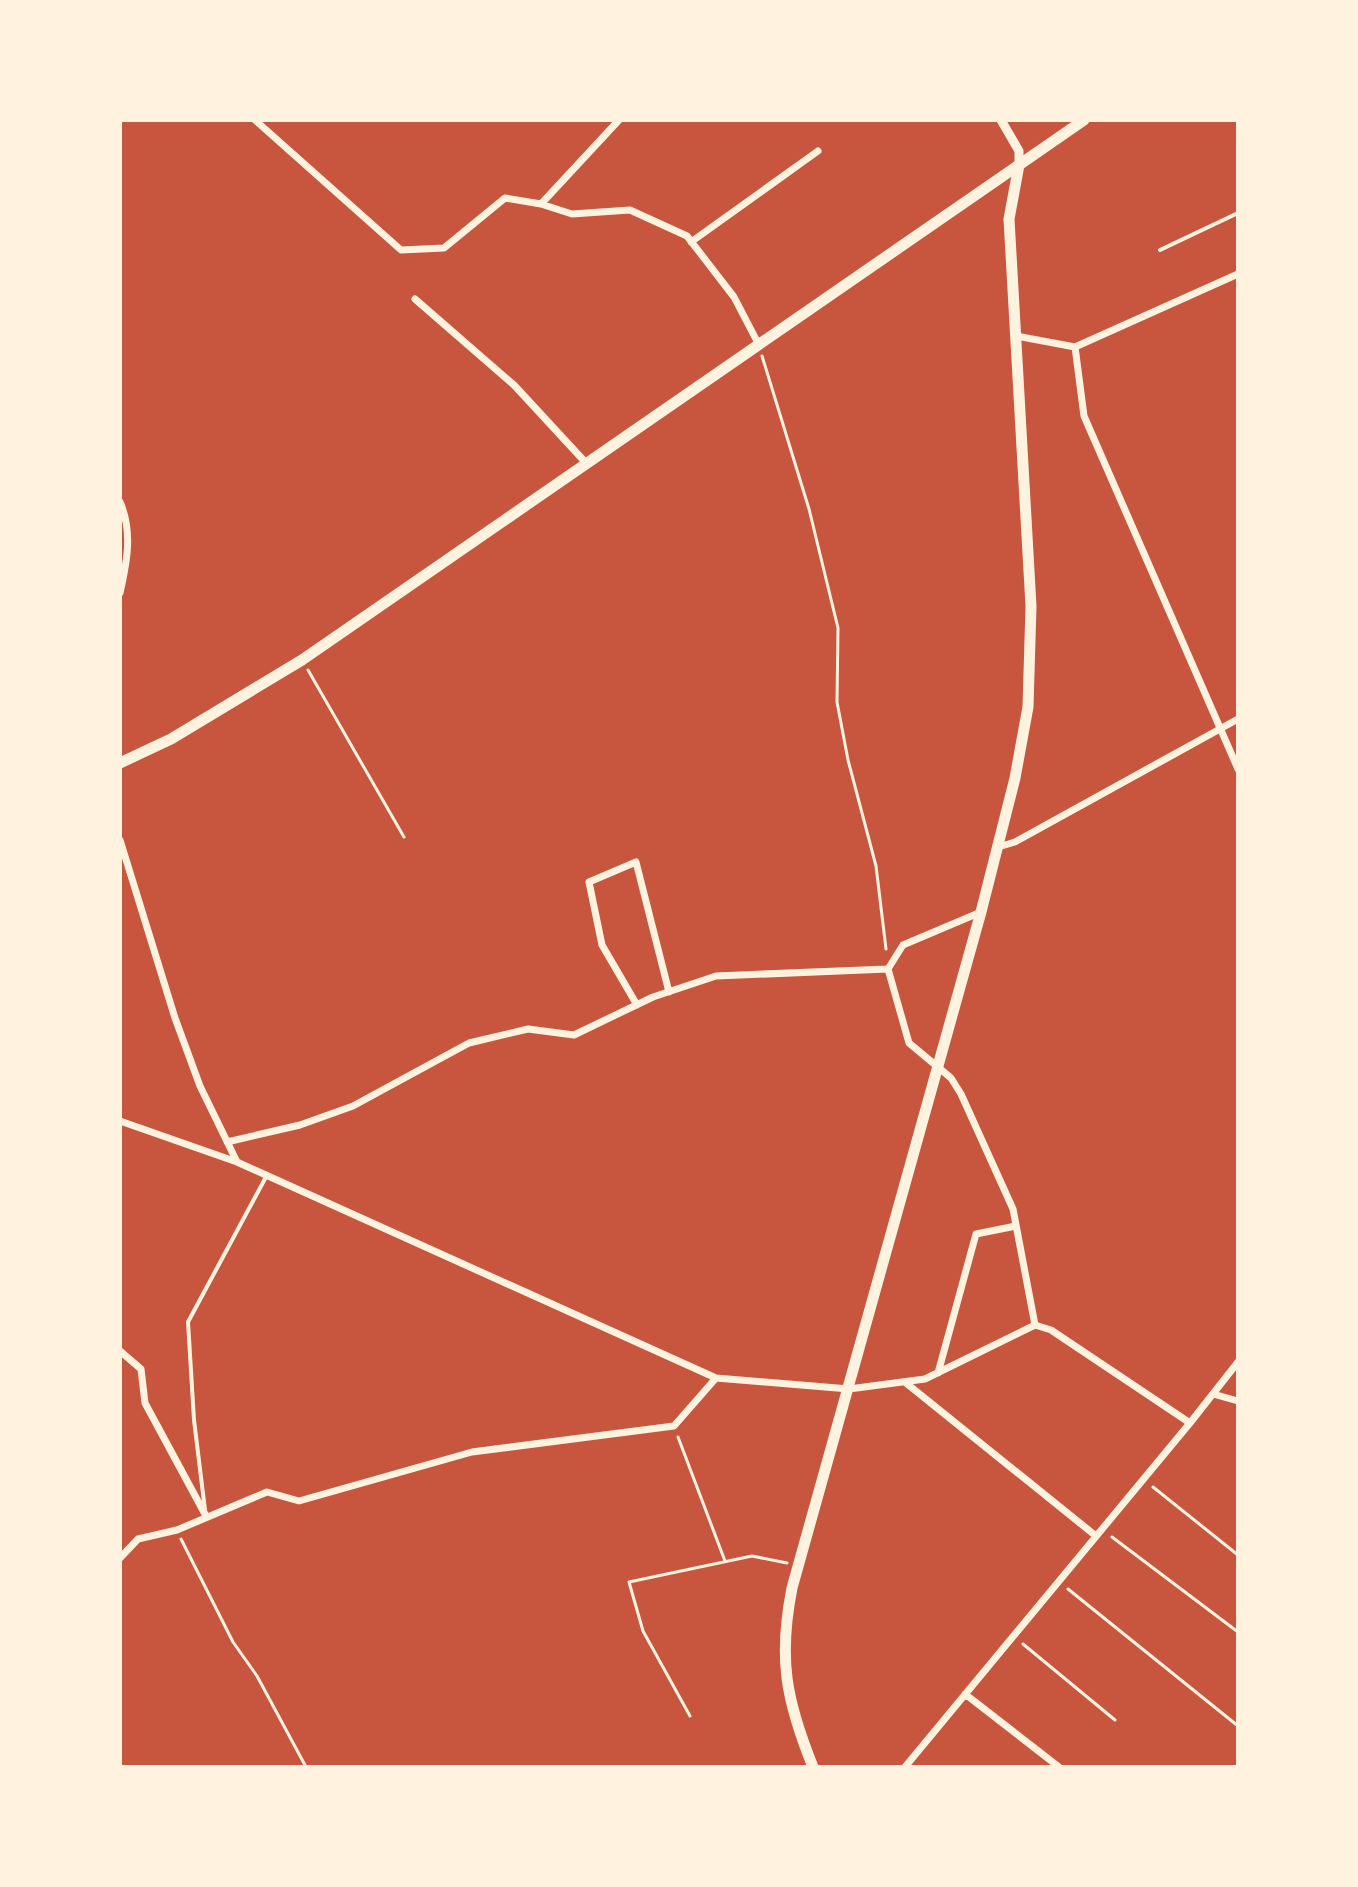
<svg xmlns="http://www.w3.org/2000/svg" width="1358" height="1887" font-family="'Fira Sans Condensed',sans-serif">
<rect width="100%" height="100%" fill="#c8553d"/>
<g fill="none" stroke-linecap="round" stroke-linejoin="round">
<!-- path -->
<path stroke="#fff3e0" stroke-width="3" d="M762,356L809,509L838,628L837,702L848,760L876,866L886,949
M308,670L404,837
M678,1437L725,1561
M1153,1487L1238,1555
M1112,1537L1238,1632
M181,1539L233,1642L257,1676L306,1767
M1068,1589L1238,1726
M1023,1644L1115,1720
M690,1716L643,1631L629,1582L752,1556L787,1563"/>
<!-- service -->
<path stroke="#fff3e0" stroke-width="4" d="M1160,250L1238,213
M205,1510L194,1420L188,1322L267,1175"/>
<!-- minor -->
<path stroke="#fff3e0" stroke-width="7" d="M255,120L401,250L444,248L505,198L541,204L619,120
M541,204L572,214L630,210L687,236L734,297L759,345
M691,242L818,151
M415,299L514,385L587,464
M1016,336L1075,347L1084,416L1238,769
M1075,347L1238,274
M120,502C133,532 127,562 120,593
M120,840L175,1018L200,1086L237,1162
M998,847L1015,842L1238,719
M888,969L909,1043L951,1078L961,1094L1013,1209L1035,1325
M637,1005L602,945L589,882L636,862L669,992
M120,1121L237,1162L716,1378L849,1389L925,1379L1035,1325L1051,1330L1190,1423
M227,1142L300,1125L353,1106L469,1043L528,1029L574,1035L653,997L716,976L888,969L903,945L981,912
M120,1351L141,1369L145,1403L206,1516
M938,1373L976,1234L1016,1226
M906,1383L1096,1536
M1213,1394L1238,1401
M120,1558L138,1539L177,1530L267,1492L299,1501L472,1452L674,1426L716,1378
M965,1694L1059,1767
M905,1767L1190,1423L1238,1362"/>
<!-- tertiary -->
<path stroke="#fff3e0" stroke-width="9" d="M1001,120L1019,151V165"/>
<!-- primary -->
<path stroke="#fff3e0" stroke-width="11" d="M120,763L171,739L302,660L1084,120
M813,1767C786,1700 778,1659 792,1588L981,912L1015,778L1028,707L1031,606L1009,219L1019,165"/>
</g>
<!-- border -->
<rect width="1358" height="1887" fill="none" stroke="#fff3e0" stroke-width="244"/>
</svg>
